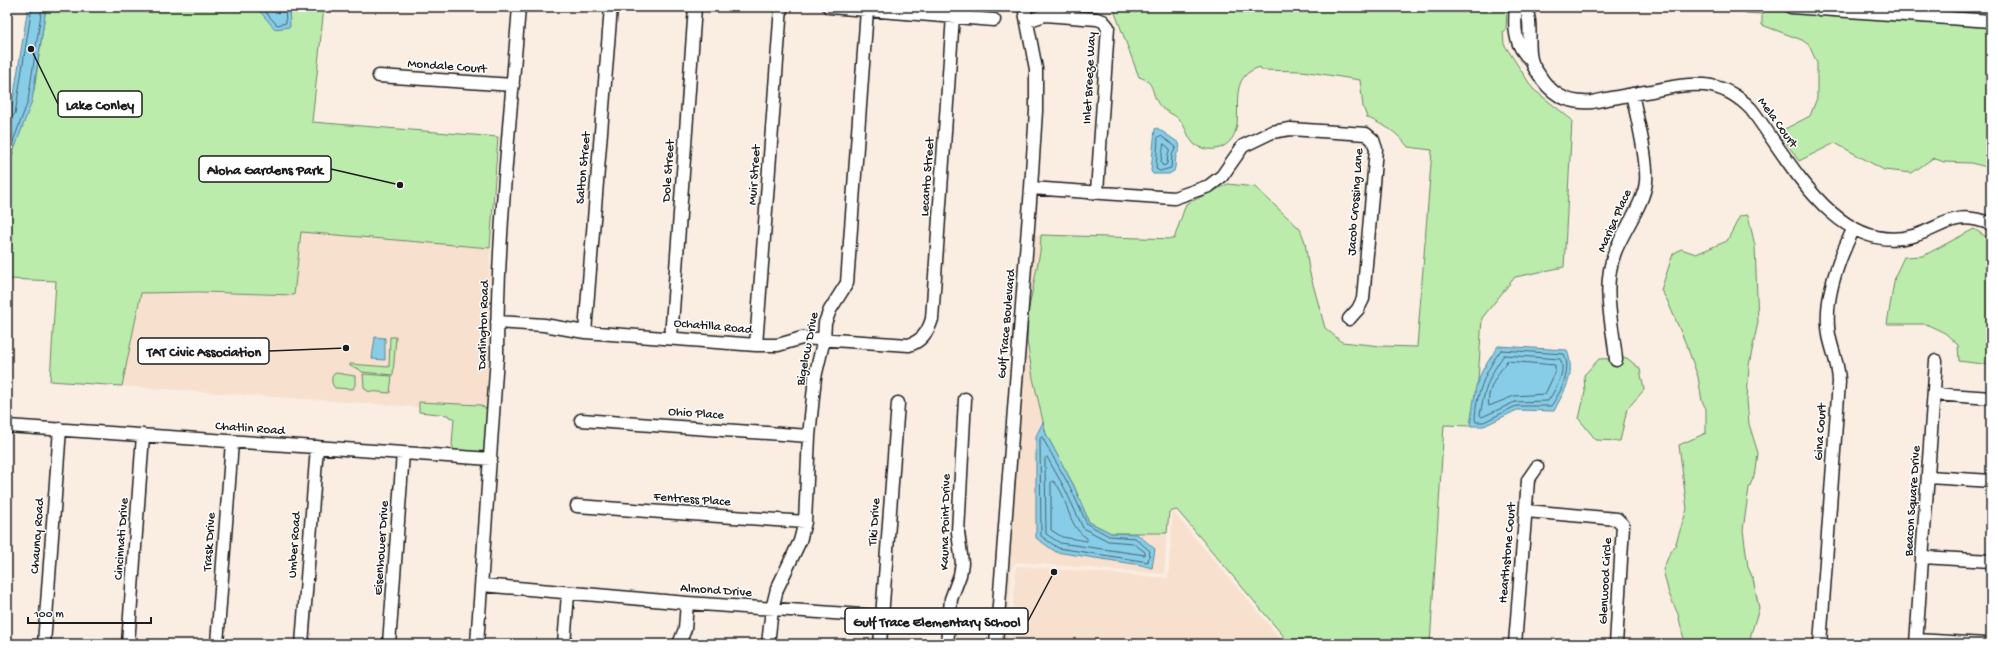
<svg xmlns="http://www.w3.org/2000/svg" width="1998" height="651" font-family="'Gochi Hand',sans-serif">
<rect width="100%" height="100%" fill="#faede2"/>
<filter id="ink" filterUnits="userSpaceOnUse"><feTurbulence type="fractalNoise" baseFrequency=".025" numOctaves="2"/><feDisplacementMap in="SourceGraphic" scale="8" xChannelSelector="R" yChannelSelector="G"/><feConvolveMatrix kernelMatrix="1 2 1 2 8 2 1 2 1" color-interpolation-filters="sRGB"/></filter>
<g filter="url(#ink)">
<!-- built -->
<path fill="#f7e0ce" d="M301,232L490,248L487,412L122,386L141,293L294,295Z
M1033,235H1041L1040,252L1028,313L1027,341L1033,378L1043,422L1036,436V538L1151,568L1155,549L1137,534L1167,533L1164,574L1017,562L1012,566L1006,644H1001Z
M1173,512L1285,644H1011L1016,566L1168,578Z"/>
<!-- green -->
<path fill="#bbecac" stroke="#6c8464" d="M46,7H324L312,122L498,137L490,248L301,232L294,295L200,292L141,293L122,386L50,381L56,281L7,279V169L34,91Z
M1117,7H1507L1506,31H1503L1504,44L1533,89L1572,120L1564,267L1515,277L1482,318L1478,381L1470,426L1444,425L1430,644H1302L1303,640L1286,639L1177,510L1169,512L1167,533H1111L1089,522L1074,486L1046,434L1033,378L1027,341L1028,313L1040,252L1041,235L1174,239L1186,204L1228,184L1255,187L1300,229L1305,242L1309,270L1325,328L1342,342L1381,346L1417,347L1432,150L1408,147C1393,128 1387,128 1367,117L1363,107L1360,80L1302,71L1261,70L1260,67C1218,79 1254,128 1224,146C1216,151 1203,150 1195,145C1188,139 1186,126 1179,119C1174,114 1166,112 1161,107C1150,96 1157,82 1139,77L1115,13Z
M1853,7H1922L1926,12Z
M1739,8L1991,25V168L1971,163L1944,162L1933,158L1912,173L1884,170L1835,143L1799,161L1779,132L1810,116L1817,98V63L1809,45L1802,40L1762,25V14L1746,13Z
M1748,215L1755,246L1758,322L1749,365L1747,400L1749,424L1758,453L1756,471L1749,488L1743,530L1748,567L1753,579L1759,608L1751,634L1750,644H1685L1678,614L1669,594L1663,570L1669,555L1675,546L1687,509L1679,445L1706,433V409L1702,401L1698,377L1688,349L1668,302L1661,290L1673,254L1681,249L1696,254L1727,241L1740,216Z
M1974,229L1991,240V365L1959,361L1958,345L1945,333L1926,324H1887L1895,276L1904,257L1923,256Z
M390,337H396L393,375L362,372L359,369L350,366V364L389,367Z
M1627,358L1640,369L1644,390L1627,409L1620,441L1596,440L1579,419L1585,392L1584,375L1599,359Z
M336,373L355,376V385L353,389L335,388C331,384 330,375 336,373Z
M363,374L392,376L390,393L367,391L364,387Z
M419,402L480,405L488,410L485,450L480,453L455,452L452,445L454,418L449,417L448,415L419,412Z"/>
<!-- water -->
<path fill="#87cde8" stroke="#5c8696" d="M28,7H46L32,101L7,169V117L11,113Z
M256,7H289L290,27L275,29Z
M1157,128L1179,143C1181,149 1178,151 1176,156C1175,161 1176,166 1174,171L1169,174H1153L1151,171L1155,129Z
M375,337L385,338V360L372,359Z
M1498,346L1567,350C1576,376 1565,389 1554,411L1517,410L1484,426H1470L1476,386L1482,371Z
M1043,422L1046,434L1074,486L1089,522L1111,533L1137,534L1155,549L1152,568L1141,565L1056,552L1036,538V436Z"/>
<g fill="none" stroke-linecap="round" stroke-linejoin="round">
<!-- shore -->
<path stroke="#47636e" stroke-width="1" d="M261,7L277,25L286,23L285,7
M7,119L11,118L15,114L32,7
M1161,136L1176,147L1172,155L1171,168L1160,171L1156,169L1158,137Z
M1164,144L1170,149L1168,154L1167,164L1163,166L1161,163Z
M7,158L28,101L42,7
M1501,350L1564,354C1572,371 1561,392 1551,406H1516L1484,422H1476C1474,418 1476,412 1476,407C1480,385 1488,367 1501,350Z
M1504,355L1560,359C1567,372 1555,390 1548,401L1515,402L1482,417L1480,415C1484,391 1489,375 1504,355Z
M1507,361L1555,365V373L1545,394L1514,396L1489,406C1486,390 1498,374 1507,361Z
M1042,437L1070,487L1087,524L1109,536L1135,538L1150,551L1148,562L1058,548L1041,536L1040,439Z
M1047,457L1065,489L1083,528L1108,541L1133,543L1145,552V555L1060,543L1046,534L1045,459Z
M1053,481C1069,494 1065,525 1087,538V541L1062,537L1051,530V483Z"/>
<!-- minor casing -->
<g stroke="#1c1c1c" stroke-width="15">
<path id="minor" d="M829,7L994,20
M1516,7C1514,27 1514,46 1531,60
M1525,7C1533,22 1527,43 1531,59C1532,64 1535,69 1538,73C1550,94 1567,104 1592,102C1612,98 1632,94 1652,91C1691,83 1720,77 1751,109C1788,157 1836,257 1913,236C1945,227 1953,209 1991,224
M1791,7L1991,21
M1027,21L1045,15L1097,19L1103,21L1108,27L1097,192
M379,76L513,85
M1031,188L1174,198L1209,186L1222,176L1243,146L1272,132L1290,129L1366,134L1373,140L1376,149L1363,299L1358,309L1349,319
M497,322L544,325L585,332L756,345H778L802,338L909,345C922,341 928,332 932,319L953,16
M585,332L611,7
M671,338L695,7
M756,345L781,7
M1616,360C1613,324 1601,288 1615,252C1623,231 1644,203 1646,182C1648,160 1637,117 1632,94
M1934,394L1991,398
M581,420L809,436
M7,426L491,459
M1929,477L1991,481
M577,506L805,522
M1526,511L1617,519L1623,525L1616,644
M1922,557L1991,561
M482,585L687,603L949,621
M1916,640L1986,644
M44,644L60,429
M128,644L143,435
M217,644L232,442
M302,644L317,447
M389,644L403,453
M477,644L497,357C497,240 510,123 519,7
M564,644L568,594
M679,644L685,629L687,603
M768,644L772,609L777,589L800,541L805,522L809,436L815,377L824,339L825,323L830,310L847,283L867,10
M880,644L898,403
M947,644L951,599L960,575L962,563L958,532L965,399
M996,644L1031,188L1036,111V69L1024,7
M1515,644L1528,480L1537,467
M1820,644L1839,382C1839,365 1832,351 1829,335C1823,299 1838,260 1854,228
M1916,644L1936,361"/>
</g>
<!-- minor -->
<use href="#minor" stroke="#fff" stroke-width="12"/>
</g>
</g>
<g text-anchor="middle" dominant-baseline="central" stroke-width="3" stroke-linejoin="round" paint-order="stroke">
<!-- street labels -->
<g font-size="13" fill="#1c1c1c" stroke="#fff">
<text transform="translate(447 67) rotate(4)">Mondale Court</text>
<text transform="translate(1090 78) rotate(-87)">Inlet Breeze Way</text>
<text transform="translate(1777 123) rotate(54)">Mela Court</text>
<text transform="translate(584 168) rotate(-85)">Salton Street</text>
<text transform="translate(669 171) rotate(-86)">Dole Street</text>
<text transform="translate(755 175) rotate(-86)">Muir Street</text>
<text transform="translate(928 177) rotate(-86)">Lecanto Street</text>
<text transform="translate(1356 202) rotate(-86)">Jacob Crossing Lane</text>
<text transform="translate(1615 221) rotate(-66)">Marisa Place</text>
<text transform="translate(1007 324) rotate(-85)">Gulf Trace Boulevard</text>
<text transform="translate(484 325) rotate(-88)">Darlington Road</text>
<text transform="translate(713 327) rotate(5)">Ochatilla Road</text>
<text transform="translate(808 349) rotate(-79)">Bigelow Drive</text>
<text transform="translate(696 414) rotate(4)">Ohio Place</text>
<text transform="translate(250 429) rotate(4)">Chatlin Road</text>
<text transform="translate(1821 432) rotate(-86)">Gina Court</text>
<text transform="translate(692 500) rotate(4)">Fentress Place</text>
<text transform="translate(1913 501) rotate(-86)">Beacon Square Drive</text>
<text transform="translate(875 522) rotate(-86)">Tiki Drive</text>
<text transform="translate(946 522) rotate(-89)">Kauna Point Drive</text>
<text transform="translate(38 536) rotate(-86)">Chauncy Road</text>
<text transform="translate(122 539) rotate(-86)">Cincinnati Drive</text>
<text transform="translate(210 542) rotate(-86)">Trask Drive</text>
<text transform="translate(295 545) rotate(-86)">Umber Road</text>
<text transform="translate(382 548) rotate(-86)">Eisenhower Drive</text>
<text transform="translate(1508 553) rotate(-85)">Hearthstone Court</text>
<text transform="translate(1606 581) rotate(-87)">Glenwood Circle</text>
<text transform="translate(716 591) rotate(4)">Almond Drive</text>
</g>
</g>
<!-- callouts -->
<path fill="none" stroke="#1c1c1c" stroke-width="1.5" d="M31 49L58 104M400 185L331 169M346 348L269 351M1054 572L1028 621"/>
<g fill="#1c1c1c" stroke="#fff" stroke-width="1.5">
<circle cx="31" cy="49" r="4"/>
<circle cx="400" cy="185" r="4"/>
<circle cx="346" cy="348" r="4"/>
<circle cx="1054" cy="572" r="4"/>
</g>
<g fill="#fff" stroke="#1c1c1c" stroke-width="1.5">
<rect x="58" y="91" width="84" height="26" rx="4"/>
<rect x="199" y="156" width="132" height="26" rx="4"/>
<rect x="138" y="338" width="131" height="26" rx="4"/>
<rect x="845" y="608" width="183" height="26" rx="4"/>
</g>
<g font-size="14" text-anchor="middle" font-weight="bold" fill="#1c1c1c">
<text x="100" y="109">Lake Conley</text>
<text x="265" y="174">Aloha Gardens Park</text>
<text x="204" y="356">TAT Civic Association</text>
<text x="937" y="626">Gulf Trace Elementary School</text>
</g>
<!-- margin -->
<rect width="1998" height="651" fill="none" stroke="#fff" stroke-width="24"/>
<rect x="12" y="12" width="1974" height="627" fill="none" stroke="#1c1c1c" stroke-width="1.5" filter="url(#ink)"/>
<!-- scale -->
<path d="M28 617v6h123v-6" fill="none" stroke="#1c1c1c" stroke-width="2"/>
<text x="34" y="617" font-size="12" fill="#1c1c1c" stroke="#ffffff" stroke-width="3" paint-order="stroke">100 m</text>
</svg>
